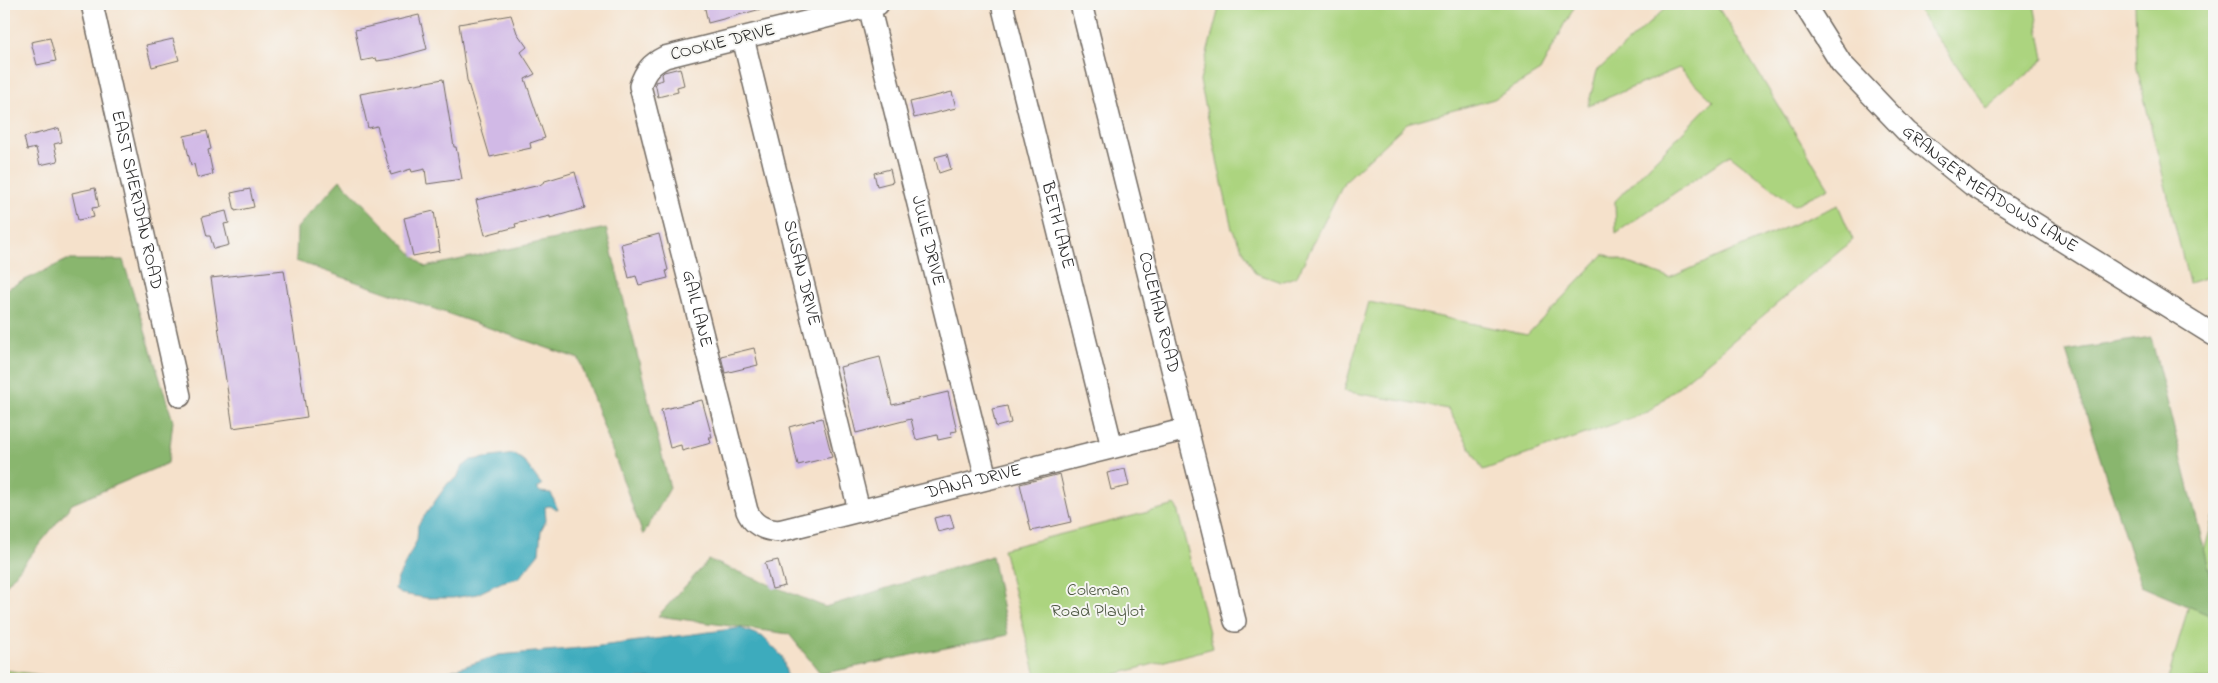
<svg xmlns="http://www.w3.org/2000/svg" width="2218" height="683" font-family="'Indie Flower',sans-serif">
<rect width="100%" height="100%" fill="#f6f6f2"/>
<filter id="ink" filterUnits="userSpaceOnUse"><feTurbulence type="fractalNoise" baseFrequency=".02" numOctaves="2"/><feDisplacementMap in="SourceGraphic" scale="10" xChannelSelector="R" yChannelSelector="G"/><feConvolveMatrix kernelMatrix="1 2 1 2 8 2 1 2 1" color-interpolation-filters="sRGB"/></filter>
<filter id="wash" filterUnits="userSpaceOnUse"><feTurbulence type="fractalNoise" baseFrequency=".0096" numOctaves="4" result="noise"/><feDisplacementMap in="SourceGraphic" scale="20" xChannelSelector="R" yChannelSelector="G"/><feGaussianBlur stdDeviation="1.12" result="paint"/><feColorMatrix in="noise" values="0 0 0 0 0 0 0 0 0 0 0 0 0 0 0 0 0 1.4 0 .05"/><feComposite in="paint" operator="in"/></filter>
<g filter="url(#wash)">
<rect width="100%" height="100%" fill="#f5e1cb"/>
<!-- green -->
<path fill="#acd47f" stroke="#6c8055" d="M1220,4H1576L1540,71L1494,99L1407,123L1344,182L1297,276L1281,282L1255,273L1232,229L1200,81Z
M1670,4H1716L1829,188L1794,205L1730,155L1616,233L1615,201L1713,101L1679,68L1588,106L1597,71Z
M1914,4H2034L2044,59L1987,109Z
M2135,4H2214V275L2189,283L2137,69Z
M1838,205L1853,240L1648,412L1483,470L1448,409L1344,391L1369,302L1527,335L1604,254L1669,278Z
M1176,505L1213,648L1098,679H1037L1003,549Z
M2214,516V679H2168Z
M4,670L70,679H4Z"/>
<!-- forest -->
<path fill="#89b66e" stroke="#5a704c" d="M340,180L425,267L606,228L670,488L643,535L579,359L296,261L297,228Z
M67,260H123L173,421L168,463L72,504L4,588V290Z
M2151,337L2214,588V617L2141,586L2066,351Z
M992,556L1008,635L821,674L789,634L658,616L709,560L825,607Z"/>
<!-- water -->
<path fill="#3eabbd" stroke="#346b74" d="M514,454L524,461L542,485L537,488L540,492L551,493L558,510L549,506L545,507L546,521L541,530L539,553L519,578L502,582L477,594L453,598H426L401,594L395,589L397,580L417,540L418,525L448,483L457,478L461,468L471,460Z
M740,628L763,637L782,656L788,679H426L499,655L592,647Z"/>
<g id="blocks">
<!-- building -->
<path fill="#d1b9e6" d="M704,4H765V8L708,23Z
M419,15L427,49L391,59L377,61L376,58L361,61L355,30Z
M511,15L517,33L527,47L521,52L535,74L525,79L545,138L530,143L531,148L490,157L467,80L459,24Z
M50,38L56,61L37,65L31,42Z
M173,39L179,60L152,67L146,45Z
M680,68L684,85L677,87L678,92L658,97L655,82L663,80L662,74L664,72Z
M443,79L454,147H456L462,179L427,184L425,169L412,172L411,169L391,175L377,126L368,128L360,94Z
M952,92L956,108L914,118L910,102Z
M59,128L62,142L54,144L58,161L40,165L36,148L27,150L24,137Z
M207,131L211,149L208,150L213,174L197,178L194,164L191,165L184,136Z
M947,154L951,169L939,173L935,157Z
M890,169L893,182L877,186L874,173Z
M575,172L585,208L550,218V216L515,224L516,227L485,235L476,200L540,185L545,181Z
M95,188L99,207L92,208L94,217L78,220L72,193Z
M250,189L254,207L235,211L231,193Z
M226,211L229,223L224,224L229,245L214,249L210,236H207L202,217Z
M434,211L440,251L413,256L404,218Z
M659,234L668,270L666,271L668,278L639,285L636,276L629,278L621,244Z
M284,270L307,417L233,428L211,278Z
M754,348L758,365L725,373L721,356Z
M880,357L892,405L948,392L957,431L951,432L952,437L938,440L937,435L916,440L911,419L856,433L840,367Z
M702,400L712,437H709L711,443L682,451L681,445L670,448L661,410Z
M1007,406L1011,423L996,427L992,409Z
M822,418L832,457L798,465L789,427Z
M1125,469L1129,486L1111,490L1107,473Z
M1060,474L1071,522L1031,531L1020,484Z
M950,514L954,528L938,532L934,518Z
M778,560L785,586L772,589L765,563Z"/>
</g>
</g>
<g filter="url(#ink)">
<use href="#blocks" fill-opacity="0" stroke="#726b63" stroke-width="1"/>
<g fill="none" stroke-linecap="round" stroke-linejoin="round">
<!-- minor casing -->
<g stroke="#726b63" stroke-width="24">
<g id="minor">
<path id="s1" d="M92,4L180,396"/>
<path id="s2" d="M878,4L665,57C651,64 645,71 640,86L747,511C753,525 764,530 779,531L1187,429"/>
<path id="s3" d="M1002,4L1112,447"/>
<path id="s4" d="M1081,4L1235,621"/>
<path id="s5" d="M1804,4L1841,63L1907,132L1971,184L2214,335"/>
<path id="s6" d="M869,6L986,478"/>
<path id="s7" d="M743,38L859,510"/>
</g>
</g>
<!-- minor -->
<use href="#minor" stroke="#fff" stroke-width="21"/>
</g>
</g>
<g text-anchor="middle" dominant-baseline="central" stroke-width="4" stroke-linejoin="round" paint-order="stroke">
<!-- street labels -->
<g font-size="18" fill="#2b2b2b" stroke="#f6f6f2">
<text transform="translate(723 43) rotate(-14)">COOKIE DRIVE</text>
<text stroke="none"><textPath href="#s5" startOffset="266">GRANGER MEADOWS LANE</textPath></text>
<text stroke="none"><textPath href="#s1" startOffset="201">EAST SHERIDAN ROAD</textPath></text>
<text stroke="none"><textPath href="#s3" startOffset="228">BETH LANE</textPath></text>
<text stroke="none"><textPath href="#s6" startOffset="242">JULIE DRIVE</textPath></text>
<text stroke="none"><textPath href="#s7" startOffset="242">SUSAN DRIVE</textPath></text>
<text stroke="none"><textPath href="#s2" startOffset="489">GAIL LANE</textPath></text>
<text stroke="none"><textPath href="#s4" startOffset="318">COLEMAN ROAD</textPath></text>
<text stroke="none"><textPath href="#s2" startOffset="938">DANA DRIVE</textPath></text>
</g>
<!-- park labels -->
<g font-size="18" fill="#4b5540" stroke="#f6f6f2">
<text x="1098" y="591">Coleman<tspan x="1098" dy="21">Road Playlot</tspan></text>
</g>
</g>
<!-- margin -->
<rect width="2218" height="683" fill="none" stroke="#f6f6f2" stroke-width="20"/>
</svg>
